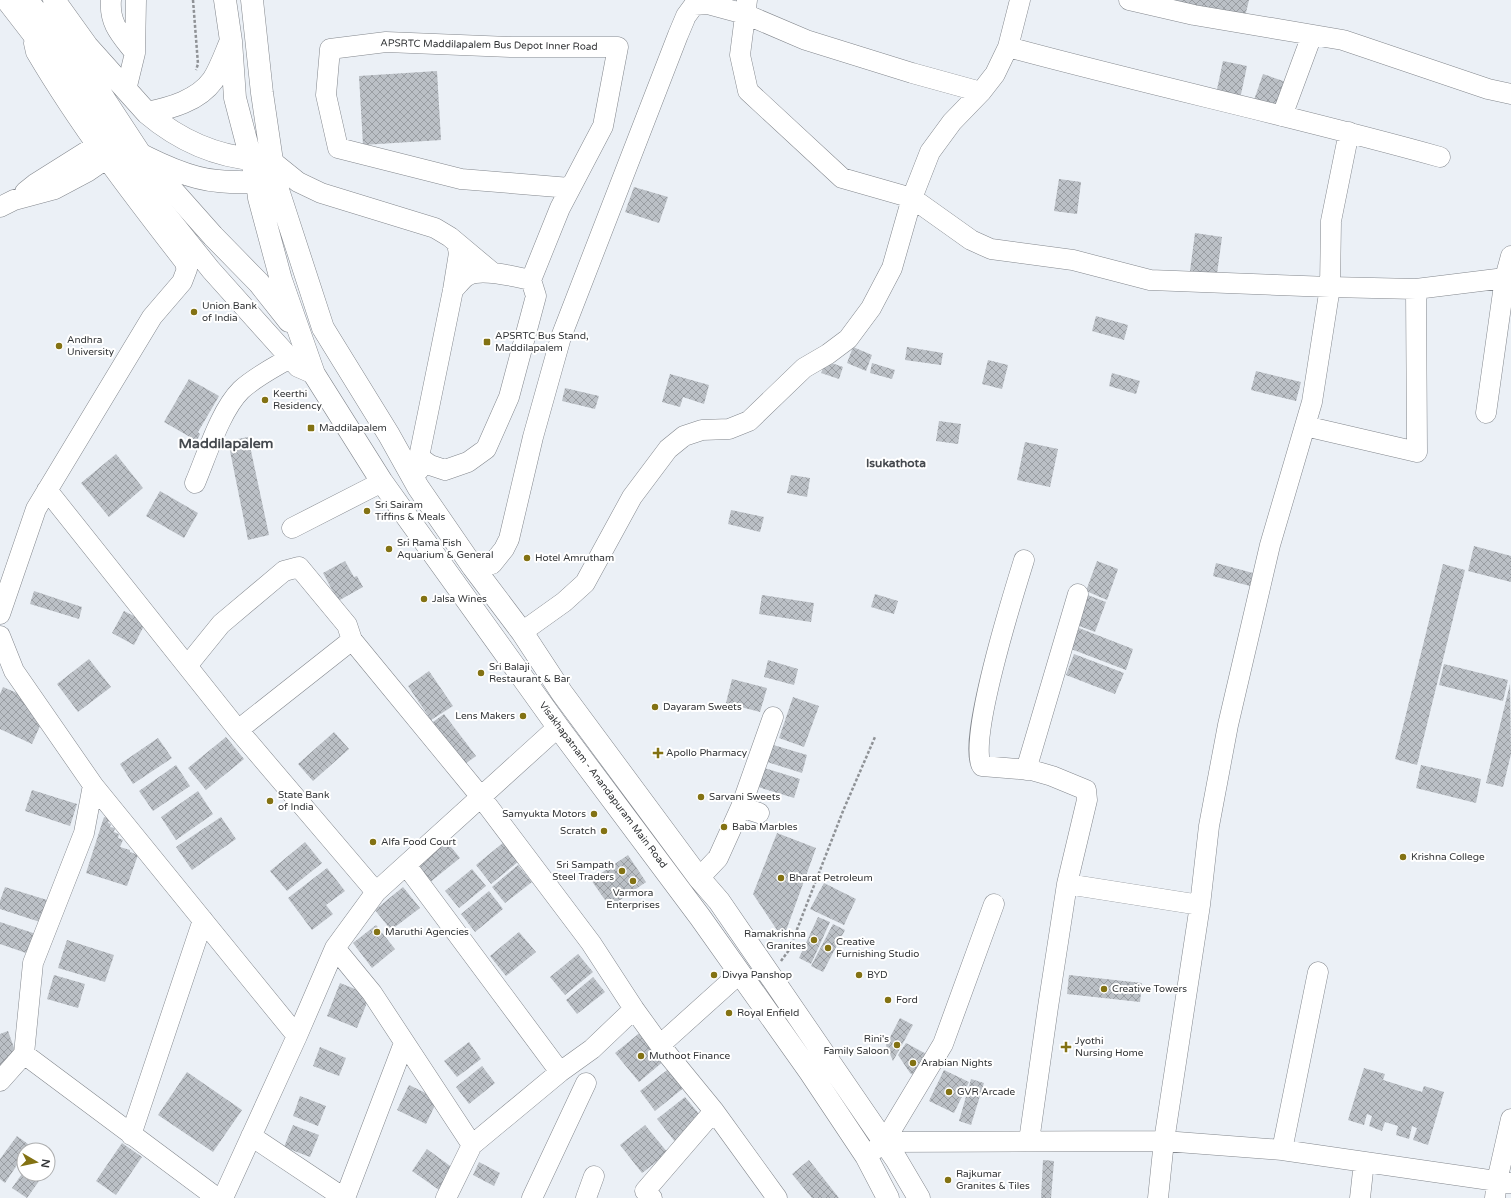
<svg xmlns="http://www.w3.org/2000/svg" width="1511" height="1198" font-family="'Varela Round',sans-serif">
<defs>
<pattern id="building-cross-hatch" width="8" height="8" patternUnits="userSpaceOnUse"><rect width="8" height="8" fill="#bbc0c6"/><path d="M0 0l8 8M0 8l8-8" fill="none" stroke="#999da2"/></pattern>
</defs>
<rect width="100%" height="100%" fill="#ebf0f6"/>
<!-- building -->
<path fill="url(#building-cross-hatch)" d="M1171,0H1249L1245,17Z
M1223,61L1247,66L1240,99L1216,94Z
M437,71L441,140L363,145L359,76Z
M1263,74L1289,83L1279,112L1253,103Z
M1059,179L1081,182L1077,214L1054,211Z
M634,187L668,197L659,223L625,212Z
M1195,233L1222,237L1217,274L1190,271Z
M1096,316L1128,325L1124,340L1092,331Z
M853,347L872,355L866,371L847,363Z
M907,347L943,353L941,365L905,360Z
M988,360L1008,365L1002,389L982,384Z
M826,361L843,367L839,379L821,373Z
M872,363L895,370L892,379L870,373Z
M1256,371L1301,382L1296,401L1251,390Z
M1112,373L1140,381L1136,394L1109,386Z
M670,374L709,385L704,404L683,397L680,407L662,402Z
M189,379L219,396L198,432L200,434L197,441L164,422Z
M565,388L599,396L595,409L562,401Z
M939,421L961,424L958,444L936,441Z
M248,437L269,535L248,540L228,441Z
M1025,442L1058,449L1050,487L1017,480Z
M116,454L143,488L109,517L81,483Z
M791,475L810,478L807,497L787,493Z
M160,491L198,513L184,538L146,516Z
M731,510L764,517L760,532L728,524Z
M1474,546L1511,556V582L1468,571Z
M345,561L354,577L357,576L363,587L338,601L323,573Z
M1097,561L1118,569L1107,600L1086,591Z
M1216,563L1253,573L1250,586L1213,576Z
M1443,564L1465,570L1417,765L1395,759Z
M34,591L82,607L79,619L30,604Z
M875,594L898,601L894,614L871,607Z
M1085,594L1106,602L1095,632L1074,624Z
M762,595L814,603L811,622L759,614Z
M124,611L146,622L134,645L112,633Z
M1079,628L1133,649L1126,670L1071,649Z
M1074,654L1124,673L1115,694L1066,675Z
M89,659L111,687L78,712L57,684Z
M768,660L798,669L794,685L764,677Z
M1444,664L1508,680L1503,701L1439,685Z
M429,671L453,706L431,720L408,686Z
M732,679L767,688L760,712L726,703Z
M1510,684L1511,754L1503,787L1486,783Z
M3,687L19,694L43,719L32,744L0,729V694Z
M793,697L819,706L804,747L779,738Z
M444,714L476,756L465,764L433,722Z
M334,732L349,749L313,781L298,764Z
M226,737L244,759L206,790L188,768Z
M158,738L172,758L133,784L120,764Z
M770,744L807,755L802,773L764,761Z
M176,765L190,786L153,811L139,791Z
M1421,765L1481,779L1476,803L1416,788Z
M761,767L800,779L794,798L755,786Z
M32,790L77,804L70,826L25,811Z
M198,791L213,814L176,840L161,817Z
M104,817L110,819L108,823L111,824L110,827L115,828L114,832L119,834L118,838L123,840L120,847L130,850V852L138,855L127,886L86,873Z
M221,817L236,839L192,870L176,847Z
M777,833L816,848L783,939L753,894Z
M446,841L460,858L429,883L420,872V862Z
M305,842L322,863L287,891L270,871Z
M504,842L519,861L491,884L476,865Z
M628,855L646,882L610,907L591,880Z
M518,865L532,882L505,903L492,887Z
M327,868L345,891L326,905L333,914L312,930L288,898Z
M472,869L486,886L459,908L445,891Z
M824,883L856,899L844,925L810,909Z
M5,887L47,900L40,922L0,909V901Z
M403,887L420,908L391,930L375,910Z
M489,891L503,909L475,932L461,914Z
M818,917L830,922L811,964L799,958Z
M0,922L36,934L29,954L0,944Z
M833,924L845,930L823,972L811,966Z
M376,925L395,949L372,968L353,943Z
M519,932L536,952L506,976L490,956Z
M67,940L114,955L105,982L58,968Z
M578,954L593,972L565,995L550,977Z
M54,975L85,984L78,1008L47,999Z
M1069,975L1142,983L1140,1002L1067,994Z
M593,977L605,992L577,1014L566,1000Z
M340,983L370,995L357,1028L327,1016Z
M900,1018L913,1025L893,1061L886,1045Z
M8,1031L18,1059L0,1065V1034Z
M642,1031L665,1060L639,1082L615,1053Z
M469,1042L481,1059L457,1077L444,1061Z
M906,1043L930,1056L918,1078L910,1073L898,1055Z
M320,1047L346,1058L339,1076L313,1066Z
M482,1066L495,1083L469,1104L456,1087Z
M671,1067L686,1086L655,1111L640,1091Z
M1364,1068L1385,1074L1383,1080L1422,1092L1424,1086L1444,1092L1428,1145L1413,1140L1417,1128L1412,1126L1409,1139L1396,1135L1398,1126L1385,1122L1382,1131L1369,1126L1372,1116L1367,1114L1364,1125L1348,1120Z
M944,1070L969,1082L954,1113L929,1101Z
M187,1072L242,1110L213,1152L158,1115Z
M971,1079L984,1083L971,1125L959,1121Z
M409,1085L438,1099L426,1124L397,1110Z
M300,1096L326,1106L318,1126L293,1116Z
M685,1097L704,1120L676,1143L657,1119Z
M293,1125L319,1135L310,1157L284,1147Z
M645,1125L668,1153L642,1173L620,1145Z
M17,1136L36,1150H24V1166L19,1162L5,1183L0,1179V1159Z
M122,1143L142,1157L116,1195L96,1181Z
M427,1149L457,1171L442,1192L412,1171Z
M809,1160L839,1198H812L792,1174Z
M1043,1160L1054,1161L1051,1198H1041Z
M479,1162L500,1173L494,1186L473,1175Z
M24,1171V1174H44L27,1198L12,1188Z"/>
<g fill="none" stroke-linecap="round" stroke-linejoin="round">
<!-- minor casing -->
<g stroke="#83878d" stroke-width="21">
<path id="minor" d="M111,0C109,24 121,35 135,53
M747,0L740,55L748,91L842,178L912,198L971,240L991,249L1073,260L1150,280L1330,287L1331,221L1349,132
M1129,0L1194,15L1343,40L1488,89L1511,94
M1008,47C1152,86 1297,117 1440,157
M126,90L135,53L136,0
M1282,116L1312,35
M115,155L126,164L211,270L298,367L314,374
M272,161L298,182L321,193L435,228L450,237L493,273
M25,192L35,184L97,145
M0,207L14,200L55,189L87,172L106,159L118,155
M531,280L560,208L603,126L618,47H511L386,42L330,49L326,95L338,148L461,179L570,188
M1486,413L1505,278H1511
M1305,426L1417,452L1416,289
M419,457L430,465L445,470L468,462L486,449L509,397L536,296L531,280C515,277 481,267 467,276C462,279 458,285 453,290
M419,470V457L453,290L459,253L457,244
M195,483C207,455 220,411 241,390C255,377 273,368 290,358
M47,490L238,730L376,892
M292,528L382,482
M1024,560C1014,592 966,745 982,766L1031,770L1052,776L1086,790L1087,800L1067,884
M473,567L492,564L504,549L509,539L533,437L561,337L678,35L686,16L694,5L708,4L745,14L806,40L912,73L981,92
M0,614L36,509L152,317L182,282L187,269L184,261C131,193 79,125 36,52L34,43
M522,632L564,602L585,583L632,497L668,449L684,436L702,430L729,429L749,421L804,368L828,354L848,339L871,308L892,268L912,198L930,152L952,122L981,92L995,74L1008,47L1020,0
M0,636L14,671L93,785L84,833L33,963L24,1054L0,1081
M187,666L221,624L284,571L299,567L347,625L352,640L481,797L591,943L634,1009L660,1045L714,1111L777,1198
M238,730L352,640
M1026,770L1078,594
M93,785L297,1036
M741,807L773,717
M406,865L560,1072
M699,878L718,858L741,807L759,813
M335,948L372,993L472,1145
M660,1045L740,973
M24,1054L217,1198
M131,1135L203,920
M251,1136L344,1198
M1029,1141L1048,1007L1067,884L1200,905
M884,1142L1164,1141L1200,905L1209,826L1228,725L1270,545L1312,402L1330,287L1416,289L1505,278L1511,256
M876,1149L884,1142L943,1044L994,904
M1282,1150L1318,972
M223,1198L297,1036L335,948L376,892L558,727
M345,1198L404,1043
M446,1198L472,1145L560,1072L592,1049L634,1009
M532,1198L586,1083
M586,1198L594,1176
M652,1198L645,1191L714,1111
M1158,1198L1164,1141L1282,1150L1511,1183
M1360,1198L1364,1162
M1495,1198L1497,1181L1511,1119"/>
</g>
<!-- major casing -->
<g stroke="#83878d" stroke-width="23">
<path id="major" d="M7,0L116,141C144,157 186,179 218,181C235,183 253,182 270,182
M27,0L99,91L141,155L213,236L259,283L289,321
M54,0L87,46L147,113C180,141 220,158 263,160
M225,0L231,41L235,98L257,182L259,198L281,280L314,374L382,482L558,727L700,917L810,1072L866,1156L888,1198
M252,0L262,93L272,161L279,193L323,328L389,435L418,487L473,567L522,632L562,693L699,878L719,901L896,1159L919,1198
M147,113C170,108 198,101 213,80C220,69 225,55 230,43"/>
</g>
<!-- path -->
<path stroke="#8f9296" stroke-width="2.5" stroke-dasharray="3 2" stroke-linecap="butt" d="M193,0L198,64L196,70
M781,961L789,950L843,811L875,737"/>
<!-- minor -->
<use href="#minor" stroke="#fff" stroke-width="20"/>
<!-- major -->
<use href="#major" stroke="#fff" stroke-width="22"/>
</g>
<!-- markers -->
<g fill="#837213" stroke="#fff" stroke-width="1.5">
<circle cx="194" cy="312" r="4"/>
<rect x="483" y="338" width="8" height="8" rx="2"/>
<circle cx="59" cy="346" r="4"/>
<circle cx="265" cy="400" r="4"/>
<rect x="307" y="424" width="8" height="8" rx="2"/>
<circle cx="367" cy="511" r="4"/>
<circle cx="389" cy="549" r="4"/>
<circle cx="527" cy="558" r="4"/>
<circle cx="424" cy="599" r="4"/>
<circle cx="481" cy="673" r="4"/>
<circle cx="655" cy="707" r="4"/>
<circle cx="523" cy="716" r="4"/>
<path d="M656 747h4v4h4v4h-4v4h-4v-4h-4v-4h4z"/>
<circle cx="701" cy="797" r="4"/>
<circle cx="270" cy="801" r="4"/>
<circle cx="594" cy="814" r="4"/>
<circle cx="724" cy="827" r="4"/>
<circle cx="604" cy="831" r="4"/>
<circle cx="373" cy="842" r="4"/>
<circle cx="1403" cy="857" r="4"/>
<circle cx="622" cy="871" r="4"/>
<circle cx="781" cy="878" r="4"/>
<circle cx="633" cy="881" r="4"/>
<circle cx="377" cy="932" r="4"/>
<circle cx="814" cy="940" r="4"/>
<circle cx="828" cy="948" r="4"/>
<circle cx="714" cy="975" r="4"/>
<circle cx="859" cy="975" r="4"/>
<circle cx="1104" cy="989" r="4"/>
<circle cx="888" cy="1000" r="4"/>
<circle cx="729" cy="1013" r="4"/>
<circle cx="897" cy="1045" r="4"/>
<path d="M1064 1041h4v4h4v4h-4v4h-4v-4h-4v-4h4z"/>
<circle cx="641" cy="1056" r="4"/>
<circle cx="913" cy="1063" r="4"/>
<circle cx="949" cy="1092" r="4"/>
<circle cx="948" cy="1180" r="4"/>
</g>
<g text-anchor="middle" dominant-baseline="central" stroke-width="4" stroke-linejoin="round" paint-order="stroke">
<!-- street labels -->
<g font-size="10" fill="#323436" stroke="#fff">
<text transform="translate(489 45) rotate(1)">APSRTC Maddilapalem Bus Depot Inner Road</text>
<text transform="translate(603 785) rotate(53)">Visakhapatnam - Anandapuram Main Road</text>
</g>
<!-- poi labels -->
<g font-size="10" fill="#323436" stroke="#fff" text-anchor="start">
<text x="202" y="306">Union Bank<tspan x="202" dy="12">of India</tspan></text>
<text x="495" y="336">APSRTC Bus Stand,<tspan x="495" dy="12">Maddilapalem</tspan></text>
<text x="67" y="340">Andhra<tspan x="67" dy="12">University</tspan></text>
<text x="273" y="394">Keerthi<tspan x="273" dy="12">Residency</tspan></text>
<text x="319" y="428">Maddilapalem</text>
<text x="375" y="505">Sri Sairam<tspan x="375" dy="12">Tiffins &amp; Meals</tspan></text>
<text x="397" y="543">Sri Rama Fish<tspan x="397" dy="12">Aquarium &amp; General</tspan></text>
<text x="535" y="558">Hotel Amrutham</text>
<text x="432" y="599">Jalsa Wines</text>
<text x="489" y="667">Sri Balaji<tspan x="489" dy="12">Restaurant &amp; Bar</tspan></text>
<text x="663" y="707">Dayaram Sweets</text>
<text x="515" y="716" text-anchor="end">Lens Makers</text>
<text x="666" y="753">Apollo Pharmacy</text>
<text x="278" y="795">State Bank<tspan x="278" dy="12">of India</tspan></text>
<text x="709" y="797">Sarvani Sweets</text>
<text x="586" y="814" text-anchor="end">Samyukta Motors</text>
<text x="732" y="827">Baba Marbles</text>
<text x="596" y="831" text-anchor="end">Scratch</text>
<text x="381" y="842">Alfa Food Court</text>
<text x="1411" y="857">Krishna College</text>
<text x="614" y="865" text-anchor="end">Sri Sampath<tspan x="614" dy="12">Steel Traders</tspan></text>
<text x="789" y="878">Bharat Petroleum</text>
<text x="633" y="893" text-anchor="middle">Varmora<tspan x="633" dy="12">Enterprises</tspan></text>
<text x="385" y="932">Maruthi Agencies</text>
<text x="806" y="934" text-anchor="end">Ramakrishna<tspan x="806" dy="12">Granites</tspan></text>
<text x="836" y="942">Creative<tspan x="836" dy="12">Furnishing Studio</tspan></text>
<text x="722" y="975">Divya Panshop</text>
<text x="867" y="975">BYD</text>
<text x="1112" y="989">Creative Towers</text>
<text x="896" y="1000">Ford</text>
<text x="737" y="1013">Royal Enfield</text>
<text x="889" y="1039" text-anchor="end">Rini's<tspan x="889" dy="12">Family Saloon</tspan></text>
<text x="1075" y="1041">Jyothi<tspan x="1075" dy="12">Nursing Home</tspan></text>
<text x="649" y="1056">Muthoot Finance</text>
<text x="921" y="1063">Arabian Nights</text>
<text x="957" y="1092">GVR Arcade</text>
<text x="956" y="1174">Rajkumar<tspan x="956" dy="12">Granites &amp; Tiles</tspan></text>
</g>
<!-- quarter labels -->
<g font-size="12" font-weight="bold" fill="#45494e" stroke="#fff">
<text x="896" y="463">Isukathota</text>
</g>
<!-- district labels -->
<g font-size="14" font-weight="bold" fill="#45494e" stroke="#fff">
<text x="226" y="443">Maddilapalem</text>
</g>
</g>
<!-- north arrow -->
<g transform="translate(36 1162) rotate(99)"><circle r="19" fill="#ffffff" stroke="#adaeaf"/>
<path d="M0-3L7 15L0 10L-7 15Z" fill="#837213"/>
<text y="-6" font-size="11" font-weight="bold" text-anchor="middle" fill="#323436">N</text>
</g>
</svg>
